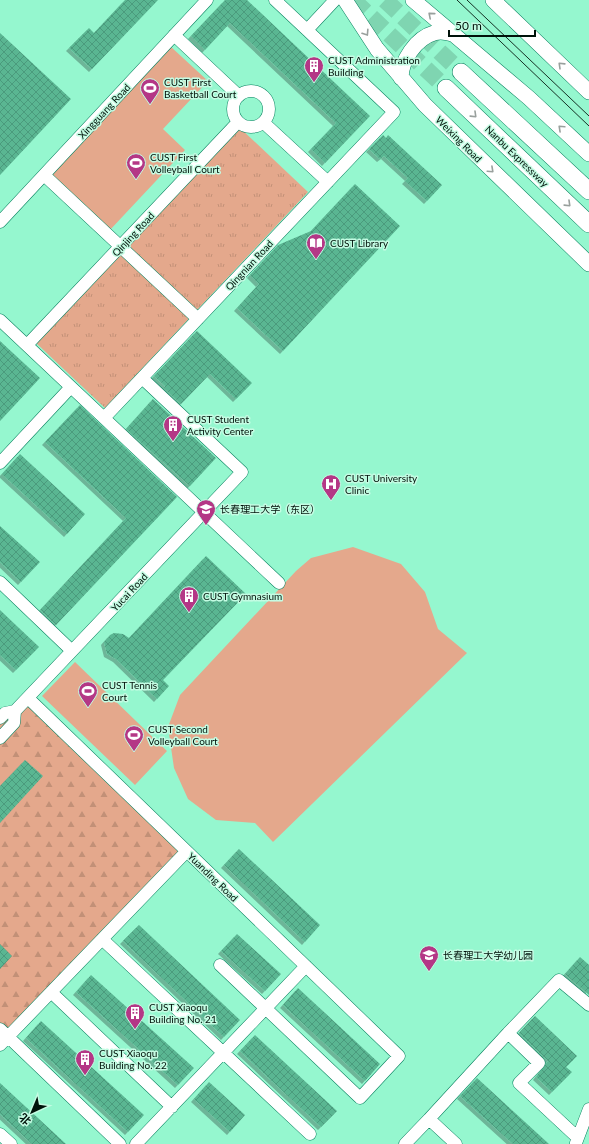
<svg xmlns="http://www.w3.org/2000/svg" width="589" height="1144" font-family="Lato,'Noto Sans SC',sans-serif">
<defs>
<pattern id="grass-tufts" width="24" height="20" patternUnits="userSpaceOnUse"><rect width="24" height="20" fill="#e4a88c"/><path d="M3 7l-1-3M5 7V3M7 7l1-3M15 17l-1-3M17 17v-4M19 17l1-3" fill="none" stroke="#c29077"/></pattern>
<pattern id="forest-firs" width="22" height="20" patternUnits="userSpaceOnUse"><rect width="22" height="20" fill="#e4a88c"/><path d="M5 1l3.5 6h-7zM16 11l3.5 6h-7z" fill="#c29077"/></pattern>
<pattern id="building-cross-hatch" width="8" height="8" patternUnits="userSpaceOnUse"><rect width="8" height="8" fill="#5ab692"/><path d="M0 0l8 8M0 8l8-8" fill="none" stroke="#4c9b7d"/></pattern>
<filter id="shadow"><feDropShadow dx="-3" dy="3" stdDeviation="0" flood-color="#0004"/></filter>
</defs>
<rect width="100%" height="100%" fill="#95f7cf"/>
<!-- grass -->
<path fill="url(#grass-tufts)" d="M238,126L308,192L105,408L35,342Z"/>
<!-- forest -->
<path fill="url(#forest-firs)" d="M28,698L186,852L8,1037L0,1029V718Z"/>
<!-- pitch -->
<path fill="#e4a88c" d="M170,46L208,81L163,129L185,150L109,231L49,174Z
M353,547L401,564L425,592L438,629L467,653L273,842L255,823L216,820L188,799L174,768L168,727L180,695L296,571L311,558Z
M75,662L167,751L135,785L42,696Z"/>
<!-- building -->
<path fill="url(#building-cross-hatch)" filter="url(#shadow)" d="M125,0H158L92,69L69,48L89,28L94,33Z
M225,0H247L370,116L325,163L311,149L336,123L230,23L205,50L191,36Z
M0,33L71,99L0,175Z
M383,135L386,138L388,135L442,185L427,201L405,181L408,178L384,156L380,159L369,149Z
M355,184L400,226L283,351L237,308L259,284L250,275L278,245L311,231Z
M197,331L252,383L236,399L210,374L181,404L164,388L165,386L154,376Z
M0,341L40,378L0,421Z
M153,399L216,458L190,486L126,429Z
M80,405L177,497L56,625L40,610L126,518L45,442Z
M20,454L85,514L67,534L2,474Z
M0,526L40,562L21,582L0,562Z
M206,556L246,594L163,680L169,686L157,699L116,659L107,654L104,642L110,635L114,633L123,634L129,638Z
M0,610L39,647L16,670L0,655Z
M25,760L43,776L0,823V786Z
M239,849L320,925L305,942L224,865Z
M139,925L240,1020L224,1037L123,941Z
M237,934L281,974L265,991L221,951Z
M0,944L12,956L0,969Z
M580,957L589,965V995L565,974Z
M91,975L194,1068L178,1085L76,992Z
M298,988L380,1064L365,1081L283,1005Z
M535,1016L577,1056L566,1067L572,1072L552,1092L536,1077L548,1061L519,1033Z
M41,1021L144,1115L128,1132L26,1038Z
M255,1035L337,1111L321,1127L240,1051Z
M477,1078L549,1144H513L460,1096Z
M209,1082L245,1115L230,1132L194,1099Z
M0,1083L66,1144H32L0,1114Z"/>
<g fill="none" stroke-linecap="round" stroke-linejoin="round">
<!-- highway-tunnel -->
<path stroke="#7fd5b1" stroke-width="17" stroke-dasharray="17 8" stroke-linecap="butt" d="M353,0L446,88
M385,0L461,72"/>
<!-- minor casing -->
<g stroke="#06805e" stroke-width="13">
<path id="minor" d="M307,30L335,0
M174,35L239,96
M233 109a18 18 0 1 1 36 0a18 18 0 1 1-36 0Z
M264,123L328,182
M44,175L198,319
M0,222L207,0
M0,320L279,583
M27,345L238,122
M104,418L394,112L275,0
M0,463L71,387
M0,582L72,651
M28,698L399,1056L360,1098L220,965
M15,711L242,472L142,378
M0,718L5,713L15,711L14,723L0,738
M102,939L310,1134
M51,992L172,1107
M0,1029L120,1144
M0,1045L186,852
M429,1119L508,1033
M0,1134L11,1144
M578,1138L519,1083L539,1063L508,1033L559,980L589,1005
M576,1143L589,1109
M136,1144L306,966
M405,1144L429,1119L456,1144"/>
</g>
<!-- major casing -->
<g stroke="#06805e" stroke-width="16">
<path id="major" d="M345,0L377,49L425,105L589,264
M413,0L529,98L589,154
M493,0L589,92
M401,78C401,61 416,38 434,33C440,31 446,32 452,34"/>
</g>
<!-- highway casing -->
<g stroke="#06805e" stroke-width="18">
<path id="highway" d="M461,72L589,191
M446,88L589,224"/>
</g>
<!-- minor -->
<use href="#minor" stroke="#fff" stroke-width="12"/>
<!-- major -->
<use href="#major" stroke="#fff" stroke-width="15"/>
<!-- highway -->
<use href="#highway" stroke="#fff" stroke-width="17"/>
<!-- tram -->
<path stroke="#153225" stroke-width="1" d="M457,0L589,126
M467,0L589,116"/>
</g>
<!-- one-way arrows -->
<defs><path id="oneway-chevron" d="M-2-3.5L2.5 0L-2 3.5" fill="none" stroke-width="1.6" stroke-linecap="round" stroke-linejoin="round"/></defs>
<g stroke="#99a09d">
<use href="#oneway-chevron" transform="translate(431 15) rotate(-139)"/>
<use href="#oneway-chevron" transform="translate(366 33) rotate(57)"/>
<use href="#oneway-chevron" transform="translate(561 65) rotate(-136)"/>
<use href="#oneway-chevron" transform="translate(474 115) rotate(44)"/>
<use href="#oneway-chevron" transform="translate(561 128) rotate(-137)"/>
<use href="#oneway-chevron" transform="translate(491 170) rotate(43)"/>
<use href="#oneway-chevron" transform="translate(568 204) rotate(44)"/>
</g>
<!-- icons -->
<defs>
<g id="building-pin" transform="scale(1)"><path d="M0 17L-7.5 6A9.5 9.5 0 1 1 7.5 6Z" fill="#b43786" stroke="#c4fce3"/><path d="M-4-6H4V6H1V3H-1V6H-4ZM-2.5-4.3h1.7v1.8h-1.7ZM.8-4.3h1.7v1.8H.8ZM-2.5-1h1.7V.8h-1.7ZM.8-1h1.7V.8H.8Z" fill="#fff"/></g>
<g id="stadium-pin" transform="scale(1)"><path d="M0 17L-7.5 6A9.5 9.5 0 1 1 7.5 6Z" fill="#b43786" stroke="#c4fce3"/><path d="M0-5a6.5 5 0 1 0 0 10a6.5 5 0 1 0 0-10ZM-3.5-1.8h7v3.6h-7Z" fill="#fff"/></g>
<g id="library-pin" transform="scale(1)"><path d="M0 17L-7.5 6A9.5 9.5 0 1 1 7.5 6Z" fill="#b43786" stroke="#c4fce3"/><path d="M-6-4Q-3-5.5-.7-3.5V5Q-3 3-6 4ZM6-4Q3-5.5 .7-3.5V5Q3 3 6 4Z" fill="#fff"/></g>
<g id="hospital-pin" transform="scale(1)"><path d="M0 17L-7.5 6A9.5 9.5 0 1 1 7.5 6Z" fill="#b43786" stroke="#c4fce3"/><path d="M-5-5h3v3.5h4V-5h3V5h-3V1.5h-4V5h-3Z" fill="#fff"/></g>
<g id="university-pin" transform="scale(1)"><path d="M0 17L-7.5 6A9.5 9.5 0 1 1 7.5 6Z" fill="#b43786" stroke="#c4fce3"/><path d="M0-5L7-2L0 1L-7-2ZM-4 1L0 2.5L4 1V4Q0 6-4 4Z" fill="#fff"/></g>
<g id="school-pin" transform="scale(1)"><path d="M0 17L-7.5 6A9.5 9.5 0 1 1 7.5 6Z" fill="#b43786" stroke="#c4fce3"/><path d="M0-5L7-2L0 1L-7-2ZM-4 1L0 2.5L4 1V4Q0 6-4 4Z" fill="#fff"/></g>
</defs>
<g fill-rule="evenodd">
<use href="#building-pin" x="314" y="66"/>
<use href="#stadium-pin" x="150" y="88"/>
<use href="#stadium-pin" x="136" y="163"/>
<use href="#library-pin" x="316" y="243"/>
<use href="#building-pin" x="173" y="425"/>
<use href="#hospital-pin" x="331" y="484"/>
<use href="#university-pin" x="206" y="509"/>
<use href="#building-pin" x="189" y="596"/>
<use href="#stadium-pin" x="88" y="691"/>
<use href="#stadium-pin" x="134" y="735"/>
<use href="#school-pin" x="429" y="955"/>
<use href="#building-pin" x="135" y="1013"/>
<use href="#building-pin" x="85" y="1059"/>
</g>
<g text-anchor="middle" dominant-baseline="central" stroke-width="3" stroke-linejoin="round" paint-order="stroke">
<!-- poi labels -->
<g font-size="10" fill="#00120a" stroke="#c4fce3" text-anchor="start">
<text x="328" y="60">CUST Administration<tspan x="328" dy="12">Building</tspan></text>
<text x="164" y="82">CUST First<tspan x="164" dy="12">Basketball Court</tspan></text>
<text x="150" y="157">CUST First<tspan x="150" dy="12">Volleyball Court</tspan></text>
<text x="330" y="243">CUST Library</text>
<text x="187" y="419">CUST Student<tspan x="187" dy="12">Activity Center</tspan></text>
<text x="345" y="478">CUST University<tspan x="345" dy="12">Clinic</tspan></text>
<text x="220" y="509">长春理工大学（东区）</text>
<text x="203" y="596">CUST Gymnasium</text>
<text x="102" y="685">CUST Tennis<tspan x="102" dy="12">Court</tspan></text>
<text x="148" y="729">CUST Second<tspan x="148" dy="12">Volleyball Court</tspan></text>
<text x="443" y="955">长春理工大学幼儿园</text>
<text x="149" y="1007">CUST Xiaoqu<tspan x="149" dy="12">Building No. 21</tspan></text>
<text x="99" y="1053">CUST Xiaoqu<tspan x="99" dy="12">Building No. 22</tspan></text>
</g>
<!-- street labels -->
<g font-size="10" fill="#00120a" stroke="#c4fce3">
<text transform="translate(104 111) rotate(-47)">Xingguang Road</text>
<text transform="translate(459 139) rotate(45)">Weixing Road</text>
<text transform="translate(517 156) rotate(44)">Nanbu Expressway</text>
<text transform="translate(133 234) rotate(-47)">Qinjing Road</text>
<text transform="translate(249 265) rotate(-47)">Qingnian Road</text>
<text transform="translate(129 592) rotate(-47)">Yucai Road</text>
<text transform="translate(213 877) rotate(44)">Yuanding Road</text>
</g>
</g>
<!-- north arrow -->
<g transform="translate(32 1112) rotate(224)" stroke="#c4fce3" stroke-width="3" paint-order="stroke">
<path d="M0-3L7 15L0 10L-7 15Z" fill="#00120a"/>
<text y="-6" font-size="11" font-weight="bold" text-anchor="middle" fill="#00120a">北</text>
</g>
<!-- scale -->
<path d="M449 30v6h86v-6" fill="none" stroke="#00120a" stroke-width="2"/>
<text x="455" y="30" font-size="12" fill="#00120a" stroke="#c4fce3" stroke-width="3" paint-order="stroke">50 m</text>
</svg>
